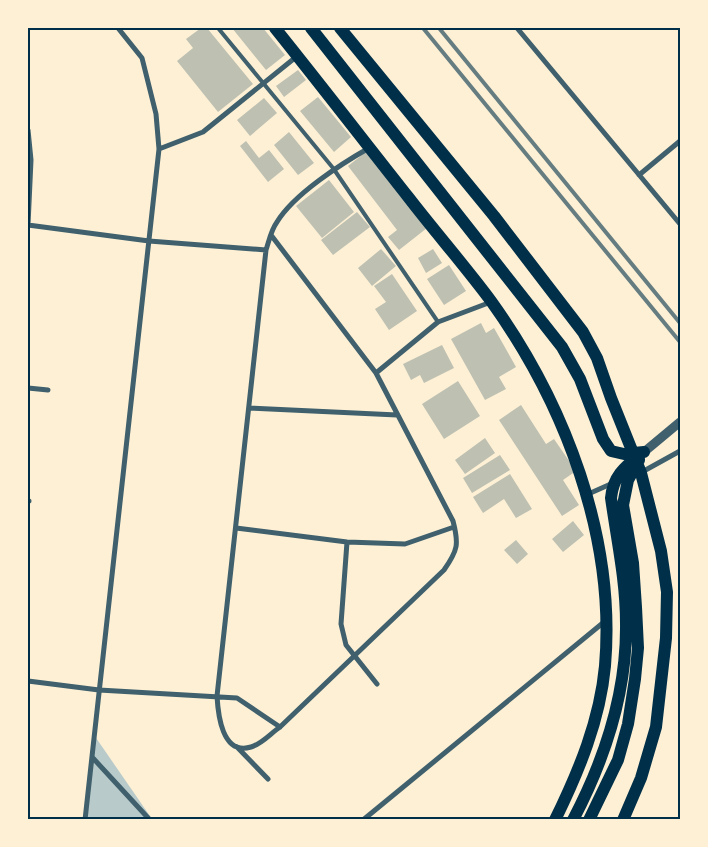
<svg xmlns="http://www.w3.org/2000/svg" width="708" height="847" font-family="Raleway,sans-serif">
<rect width="100%" height="100%" fill="#fdf0d5"/>
<!-- green -->
<path fill="#b9caca" d="M94,735L152,819H84Z"/>
<!-- building -->
<path fill="#bec0b2" d="M201,28H207L253,84L218,112L177,61L193,48L186,39Z
M232,28H263L285,55L266,70Z
M298,70L306,80L284,97L276,86Z
M318,97L351,137L334,152L300,111Z
M264,98L277,113L250,136L237,120Z
M289,132L314,163L298,175L274,145Z
M246,141L259,158L269,150L284,169L268,182L240,146Z
M367,151L427,228L399,250L388,237L397,230L348,166Z
M329,180L354,212L322,238L296,206Z
M357,212L370,227L333,255L321,240Z
M381,249L396,266L372,286L358,268Z
M433,249L442,263L426,273L418,258Z
M449,265L466,291L444,305L427,279Z
M392,274L417,311L389,330L375,309L386,302L374,286Z
M481,323L486,333L494,328L516,367L499,377L506,389L485,400L451,339Z
M442,345L454,368L424,383L420,375L411,380L403,364Z
M458,381L480,416L444,439L422,404Z
M521,405L546,444L554,439L576,471L563,480L579,505L562,516L499,420Z
M485,438L495,453L465,474L455,460Z
M500,455L510,470L472,493L463,478Z
M510,474L532,509L516,518L504,499L483,513L473,497Z
M573,521L584,535L563,552L552,539Z
M516,540L528,554L517,564L504,550Z"/>
<g fill="none" stroke-linecap="round" stroke-linejoin="round">
<!-- service -->
<path stroke="#3f606c" stroke-width="4" d="M218,28L333,168L438,322"/>
<!-- minor -->
<path stroke="#3f606c" stroke-width="5" d="M517,28L680,224
M28,130L31,160L28,225
M159,149L203,132L296,57
M639,175L680,141
M28,225L149,241L266,250
M271,235L376,373L453,521C459,544 458,550 444,570L280,727C271,733 262,744 251,747C222,756 218,714 217,696L266,250C269,241 271,230 277,222C294,194 341,164 369,148
M376,373L438,322L491,302
M28,388L48,390
M250,408L397,415
M642,472L680,451
M586,495L613,483
M28,501H29
M236,528L347,542L405,544L454,527
M347,542L341,624L346,645L377,684
M28,681L99,690L237,698L280,727
M237,747L268,779
M92,757L150,820
M85,820L159,149L156,114L142,58L118,28
M363,820L604,622"/>
<!-- tertiary -->
<path stroke="#3f606c" stroke-width="9" d="M644,452L680,422"/>
<!-- primary -->
<path stroke="#003049" stroke-width="12" d="M275,28C320,84 364,141 409,198C436,233 465,266 491,301C565,404 616,537 605,666C600,720 579,771 555,820
M311,28L562,347L580,379L603,439L611,451L624,454L644,452
M340,28L494,216L583,332L597,358L611,398L641,473L661,551L667,592L666,638L656,727L641,778L623,820
M573,820C605,759 627,692 626,623C626,581 617,540 611,498C613,477 624,467 640,455
M589,820L618,760L628,724L635,679L638,648L636,607L633,563L623,505L628,480L639,460"/>
<!-- rail -->
<path stroke="#657d81" stroke-width="4" d="M423,28L680,342
M439,28L680,323"/>
</g>
<!-- border -->
<rect width="708" height="847" fill="none" stroke="#fdf0d5" stroke-width="58"/>
<rect x="29" y="29" width="650" height="789" fill="none" stroke="#003049" stroke-width="2"/>
</svg>
